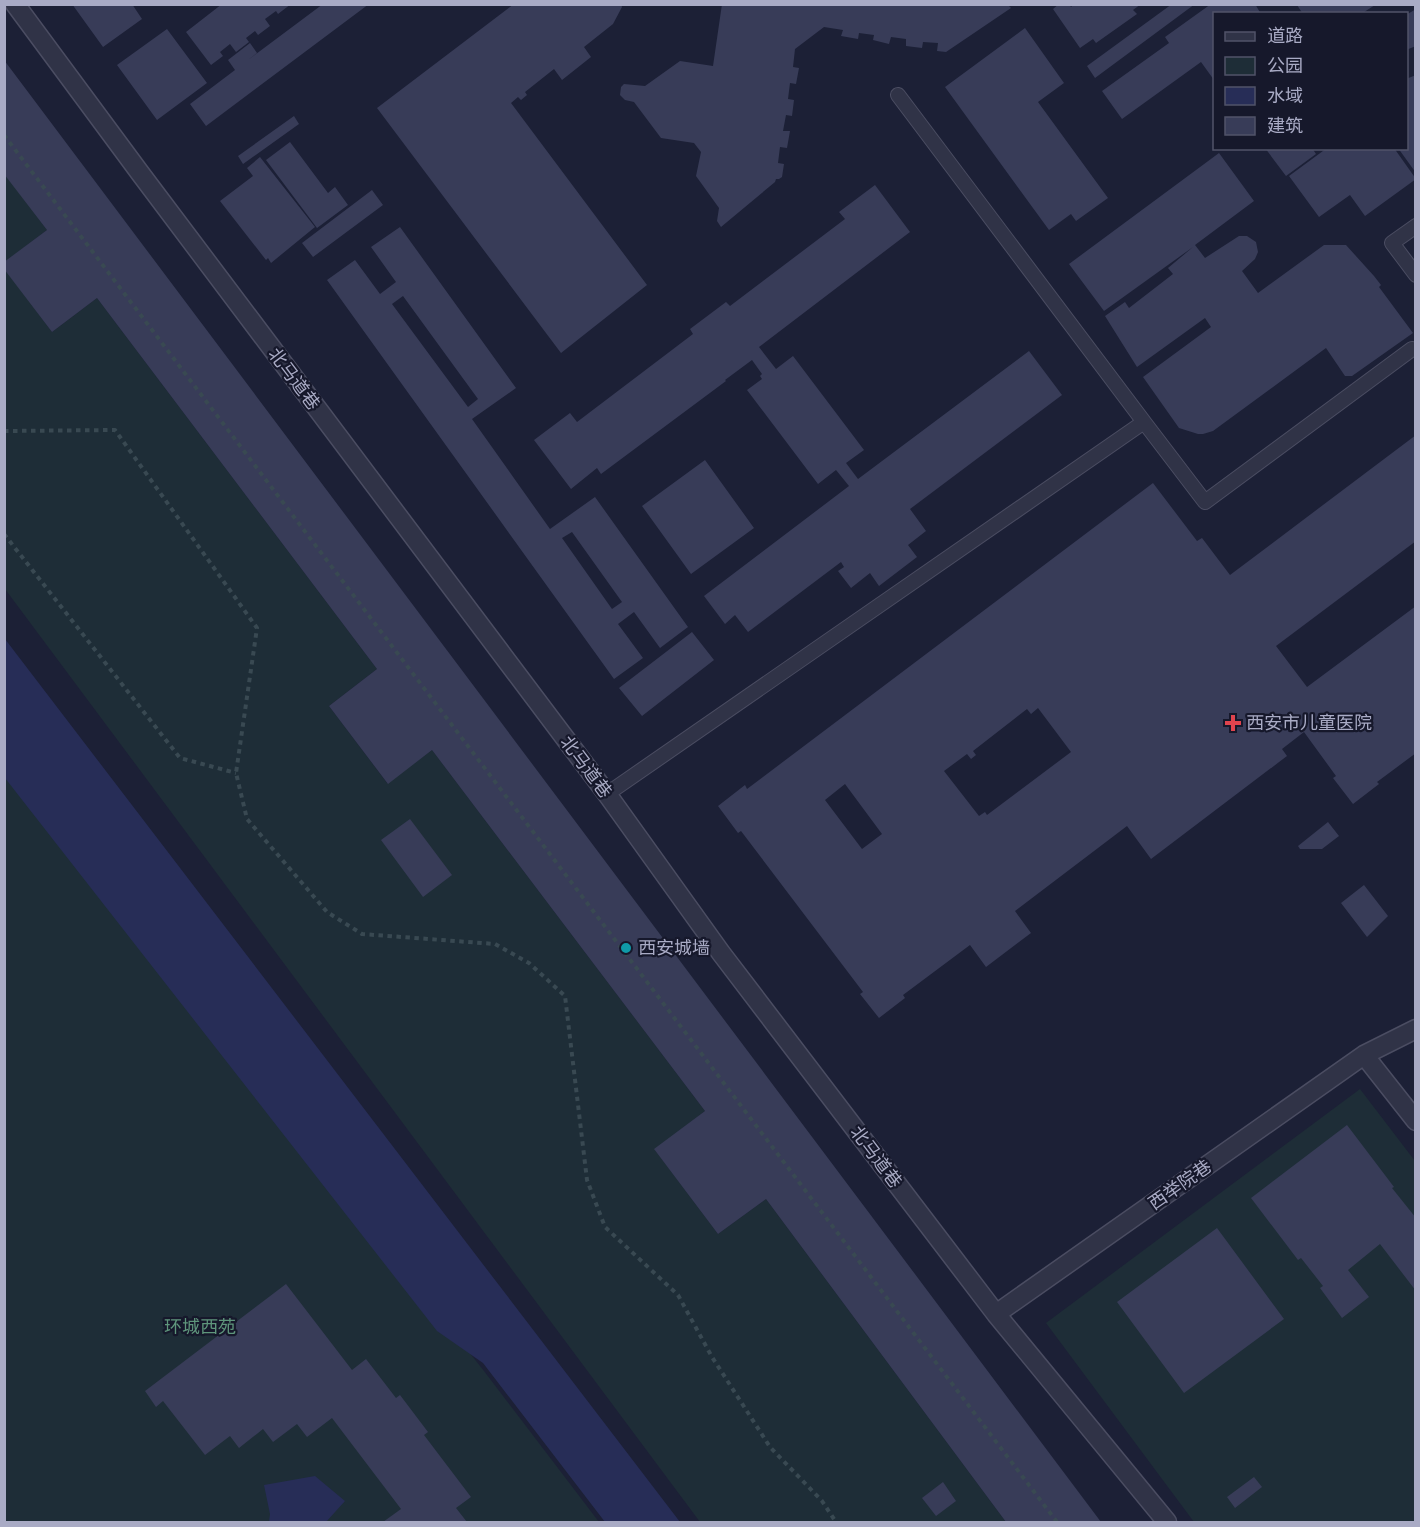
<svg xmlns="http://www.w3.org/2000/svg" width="1420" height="1527" font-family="Figtree,'Noto Sans SC',sans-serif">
<rect width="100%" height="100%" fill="#1c2036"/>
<!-- green -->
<path fill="#1e2d37" d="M5,174L47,230L5,262Z
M5,269L52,332L97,298L377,669L329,706L387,783L432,750L705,1111L655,1150L718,1234L766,1199L1006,1522H700L5,589Z
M4,768L484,1371L599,1522H5Z
M1360,1089L1415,1161V1522H1194L1046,1323Z"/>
<!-- water -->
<path fill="#272d57" d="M5,639L680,1522H605L483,1363L437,1331L5,778Z
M315,1476L345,1501L326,1522H269L270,1514L264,1485Z"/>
<!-- building -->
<path fill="#383c58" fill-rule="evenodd" d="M72,4H132L142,19L103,47Z
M222,4H291L278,14L276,11L265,19L270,26L258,35L255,31L246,38L249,42L236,52L230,44L220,52L223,56L211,65L186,32Z
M323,4H369L206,126L190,104L235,70L228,60L250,43L257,53L248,60Z
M514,4H621L622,7L613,24L584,47L591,57L562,80L554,69L525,92L527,95L521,100L518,97L511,103L647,285L561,353L377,108Z
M722,4H1007L1011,8L946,52L937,51L938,43L923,42L922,48L906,46V39L891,37L889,44L873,40L874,35L859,33L858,39L841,36L843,30L824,27L795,49L793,67L799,68L796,84L790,83L788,99L794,100L792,116L786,115L783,131H790L787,148L780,147L778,163L784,164L782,177L779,179H776L775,182L721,227L717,221L719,208L696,176L701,152L694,143L661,138L634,102L625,100L620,95L621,87L624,84L645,86L680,61L713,66Z
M1059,4H1069L1071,7L1074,4H1141L1133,10L1137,14L1096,43L1093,39L1080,48L1053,9Z
M1172,4H1195L1095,78L1087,66Z
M1211,4H1255L1261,14H1214V80L1201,62L1122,119L1102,91L1169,43L1165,37Z
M1297,5H1375L1361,14H1303Z
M1416,9V46L1406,50V15Z
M1025,28L1064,83L1038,102L1108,198L1076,221L1071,214L1049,230L945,87Z
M167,29L207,83L157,120L117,65Z
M4,60L1101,1522H1006L766,1199L718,1234L654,1149L705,1111L432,750L388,784L329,706L377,669L97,298L52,332L4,269V262L47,230L4,174Z
M1416,75V173L1398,148H1406V79Z
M294,116L299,124L243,164L238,156Z
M290,142L328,193L335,187L348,205L317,228L266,160Z
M1265,148H1312L1316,154L1286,176Z
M1327,148H1394L1416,179L1365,216L1350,195L1319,217L1289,176Z
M1219,153L1254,201L1195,245L1205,258L1239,236H1247L1256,242L1258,252L1255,259L1242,271L1258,293L1324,245H1346L1374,276L1381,285L1379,287L1413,333L1352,376H1345L1326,348L1213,431L1203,434H1198L1179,428L1143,377L1211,327L1205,318L1137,367L1105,316L1125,302L1129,308L1173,274L1168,268L1193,247L1104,311L1069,264Z
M260,157L315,227L271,263L268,258L266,260L220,201L253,176L247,168Z
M875,185L910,232L759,347L776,369L793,356L864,450L846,463L858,479L1029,351L1062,395L910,509L926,531L908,545L917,557L879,586L870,573L851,588L838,571L844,567L841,562L748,632L735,615L725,624L704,596L849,486L836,470L818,484L747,390L762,379L760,376L762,374L752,360L725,380L726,381L601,474L597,468L571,489L534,440L570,413L577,422L693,334L690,329L726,302L730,306L845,219L839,212Z
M372,190L383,205L313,257L302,243Z
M400,227L516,388L472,419L550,529L595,497L688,627L660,648L634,612L618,624L643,658L614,679L327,280L355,260L380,294L396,282L371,247ZM403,296L478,399L468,407L392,304ZM572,532L622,602L612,609L562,538Z
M1416,435V541L1276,646L1307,687L1416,606V753L1377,782L1379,784L1353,804L1333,778L1336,776L1304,732L1282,749L1287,756L1151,859L1127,826L1015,911L1031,933L986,967L970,945L903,995L905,998L879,1018L860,994L863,992L741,831L738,833L718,806L745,785L747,789L1153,483L1197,541L1202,538L1230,575ZM1038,708L1071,752L987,815L985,812L979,816L944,771L967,754L971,759L976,755L973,751L1027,709L1031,714ZM845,784L882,834L862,849L825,800Z
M705,460L754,528L691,574L642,506Z
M692,632L714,660L642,716L619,688Z
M410,819L452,875L423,897L381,840Z
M1328,822L1339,836L1322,849H1300L1298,846Z
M1364,885L1388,916L1367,937L1341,903Z
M1347,1125L1394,1187L1392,1188L1416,1218V1291L1380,1244L1348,1270L1369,1297L1342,1318L1320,1288L1323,1286L1301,1258L1298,1260L1251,1198Z
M1217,1228L1284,1319L1184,1393L1117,1302Z
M286,1284L352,1370L366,1359L396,1398L400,1395L428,1432L424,1435L471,1497L456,1508L467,1522H383L401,1509L332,1418L307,1437L297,1424L273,1442L263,1429L239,1448L230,1436L205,1455L163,1401L156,1407L145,1391Z
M1254,1477L1262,1487L1235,1508L1227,1497Z
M943,1482L956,1501L936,1516L922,1498Z"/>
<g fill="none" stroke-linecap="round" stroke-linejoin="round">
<!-- service casing -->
<g stroke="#4b4d62" stroke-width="16">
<path id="service" d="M898,95L1144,422
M1416,226L1392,243L1416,275
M607,794L1144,422L1205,502L1412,349"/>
</g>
<!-- tertiary casing -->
<g stroke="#4b4d62" stroke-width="21">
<path id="tertiary" d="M15,4L140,173L607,794L721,953L996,1314L1167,1522
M1364,1055L1416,1121
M996,1314L1364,1055L1416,1029"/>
</g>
<!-- path -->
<path stroke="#394952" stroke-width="4" stroke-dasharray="4.5 4.5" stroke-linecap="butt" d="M4,135L1057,1522
M4,431L115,430L257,628L236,773L247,819L327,912L362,934L495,944L529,963L565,996L587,1180L605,1227L678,1295L712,1357L770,1447L822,1501L836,1522
M4,534L180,758L236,773"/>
<!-- service -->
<use href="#service" stroke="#303347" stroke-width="14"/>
<!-- tertiary -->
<use href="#tertiary" stroke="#303347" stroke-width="18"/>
</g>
<!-- markers -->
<path fill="#e0444e" stroke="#16182b" stroke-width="2" d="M1230 714h6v6h6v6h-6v6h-6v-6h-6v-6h6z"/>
<circle fill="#0f9aa8" stroke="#16182b" stroke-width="2" cx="626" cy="948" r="6"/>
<g text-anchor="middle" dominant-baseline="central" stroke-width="4.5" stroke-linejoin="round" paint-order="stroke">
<!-- street labels -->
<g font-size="18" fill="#a9abc5" stroke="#16182b">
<text transform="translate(294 379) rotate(53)">北马道巷</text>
<text transform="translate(586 767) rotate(53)">北马道巷</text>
<text transform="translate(876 1157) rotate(53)">北马道巷</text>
<text transform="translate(1180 1185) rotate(-35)">西举院巷</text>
</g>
<!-- poi labels -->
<g font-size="18" fill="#a9abc5" stroke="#16182b" text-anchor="start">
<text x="1246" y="723">西安市儿童医院</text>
<text x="638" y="948">西安城墙</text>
</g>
<!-- park labels -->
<g font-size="18" fill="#5f967c" stroke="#16182b">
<text x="200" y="1327">环城西苑</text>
</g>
</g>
<!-- border -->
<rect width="1420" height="1527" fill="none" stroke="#a9abc5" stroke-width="12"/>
<!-- legend -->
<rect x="1213" y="12" width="195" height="138" fill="#16182b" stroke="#515369" stroke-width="1.5"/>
<rect x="1225" y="32" width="30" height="9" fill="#303347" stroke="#515369" stroke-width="1.5"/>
<text x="1267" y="42" font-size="18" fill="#a9abc5">道路</text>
<rect x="1225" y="57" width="30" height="18" fill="#1e2d37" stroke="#515369" stroke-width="1.5"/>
<text x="1267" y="72" font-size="18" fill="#a9abc5">公园</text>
<rect x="1225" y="87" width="30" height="18" fill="#272d57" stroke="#515369" stroke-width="1.5"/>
<text x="1267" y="102" font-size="18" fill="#a9abc5">水域</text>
<rect x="1225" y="117" width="30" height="18" fill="#383c58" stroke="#515369" stroke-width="1.5"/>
<text x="1267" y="132" font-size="18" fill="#a9abc5">建筑</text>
</svg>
